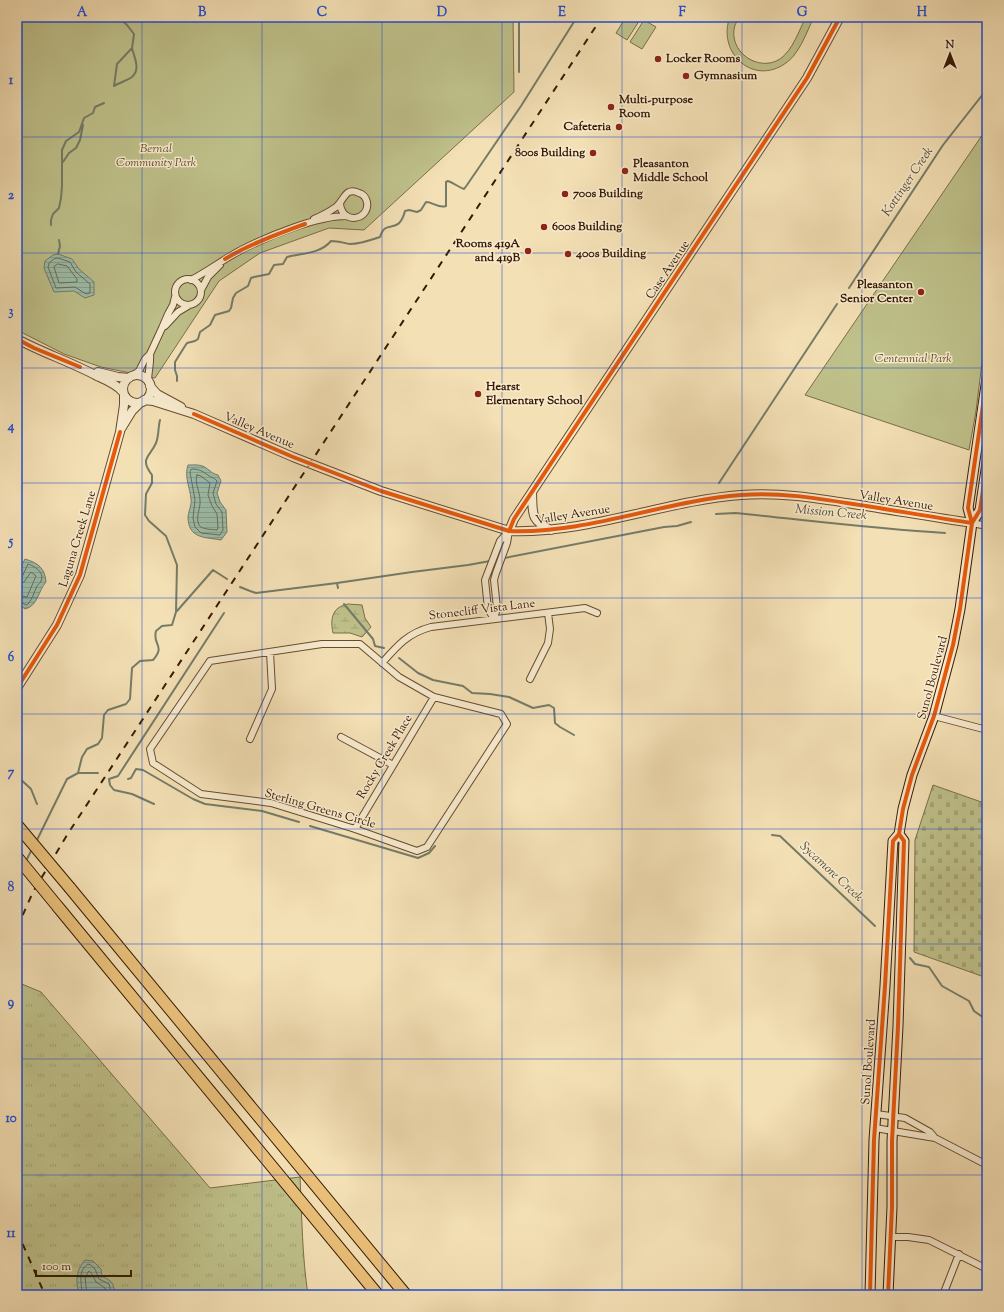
<svg xmlns="http://www.w3.org/2000/svg" width="1004" height="1312" font-family="'Sorts Mill Goudy',serif">
<defs>
<pattern id="grass-tufts" width="24" height="20" patternUnits="userSpaceOnUse"><rect width="24" height="20" fill="#bfc18b"/><path d="M3 7l-1-3M5 7V3M7 7l1-3M15 17l-1-3M17 17v-4M19 17l1-3" fill="none" stroke="#a5a576"/></pattern>
<pattern id="wetland-marsh" width="20" height="14" patternUnits="userSpaceOnUse"><rect width="20" height="14" fill="#bfc18b"/><path d="M1 5h8M5 5V1M11 12h8M15 12V8" fill="none" stroke="#a5a576"/></pattern>
<pattern id="cemetery-stones" width="16" height="16" patternUnits="userSpaceOnUse"><rect width="16" height="16" fill="#bfc18b"/><path d="M2 7V4a2 2 0 0 1 4 0v3zM10 15v-3a2 2 0 0 1 4 0v3z" fill="#a5a576"/></pattern>
<pattern id="water-rules" width="6" height="5" patternUnits="userSpaceOnUse"><rect width="6" height="5" fill="#9cbdaa"/><path d="M0 2.5h6" fill="none" stroke="#87a291"/></pattern>
</defs>
<rect width="100%" height="100%" fill="#f4e0b5"/>
<filter id="stains"><feTurbulence type="fractalNoise" baseFrequency=".005" numOctaves="4"/><feColorMatrix values="0 0 0 0 .2 0 0 0 0 .09 0 0 0 0 .02 0 0 0 .5 -.17"/></filter>
<radialGradient id="worn" r=".72"><stop offset=".6" stop-color="#630" stop-opacity="0"/><stop offset="1" stop-color="#630" stop-opacity=".3"/></radialGradient>
<!-- grass -->
<path fill="url(#grass-tufts)" stroke="#7b6e48" d="M17,982L41,992L210,1188L300,1177C302,1217 302,1256 308,1295H17Z"/>
<!-- wetland -->
<path fill="url(#wetland-marsh)" stroke="#7b6e48" d="M348,604L362,605L365,618L371,627L362,637L350,633H333C330,619 332,607 348,604Z"/>
<!-- cemetery -->
<path fill="url(#cemetery-stones)" stroke="#7b6e48" d="M933,785L987,804V978L914,952L915,840Z"/>
<!-- green -->
<path fill="#bfc18b" stroke="#7b6e48" d="M17,17H513L514,92L364,230L329,228L260,253L219,281L155,378L101,367L64,354L17,330Z
M626,17H639L641,18L627,40L616,33Z
M730,17H739C738,20 736,23 735,25C727,51 758,73 780,59C793,50 799,30 806,17H814C806,33 799,56 783,65C750,85 717,50 730,17Z
M644,20L656,27L642,49L630,42Z
M987,128V322L976,411L969,450L805,395Z"/>
<!-- water -->
<path fill="url(#water-rules)" stroke="#747c68" d="M58,254L72,259L79,269L94,282V295L85,298L74,291L54,292L44,268L45,261L53,255Z
M188,465C194,465 201,464 206,468C211,471 211,473 218,475L221,481L217,493L220,502L226,510L227,532L221,540C205,537 189,539 188,518C188,512 192,505 191,499C190,487 184,477 188,465Z
M25,559C38,563 45,568 46,582C38,591 38,606 25,609L17,603C17,586 16,574 25,559Z
M85,1260L93,1261L101,1269L102,1276C113,1282 113,1282 115,1294L118,1295H79C76,1281 75,1272 85,1260Z"/>
<g fill="none" stroke-linecap="round" stroke-linejoin="round">
<!-- shore -->
<path stroke="#6a6c57" stroke-width="1" d="M58,258L70,262L76,272L90,284V293L86,294L75,287L56,288L48,267L49,263L54,259Z
M58,264L67,266L77,279V282L59,283L54,267Z
M192,469C199,469 202,471 208,475C211,478 214,477 217,481L213,493L216,504L222,512L223,530L220,535L201,533L195,527L193,518L195,500L190,472Z
M197,475L201,476L210,483L208,495L212,506L217,514L218,528L217,530C212,529 202,530 199,525C195,517 201,508 200,500C200,491 194,483 197,475Z
M17,579L22,577L28,564C34,566 45,572 41,581C41,583 38,584 37,586C34,592 33,598 28,604L26,605L20,601L17,600
M17,584L24,582L31,572L36,576L27,597L17,595
M82,1295C82,1283 77,1272 88,1264C96,1266 96,1273 99,1279L109,1284L112,1295
M87,1295L85,1277L89,1271L92,1274L96,1282L105,1288L106,1295"/>
<!-- stream -->
<path stroke="#747c68" stroke-width="2" d="M519,72V17
M114,86L117,64L132,48L134,34L127,25L118,17
M114,86C119,83 128,80 132,77C141,69 134,57 132,48
M63,162L69,153L76,148L80,140L83,125
M51,225V220L53,214L59,208L61,198L62,186V150L66,141L79,132L84,118L93,113L95,107L104,103
M58,254L60,246L59,240
M849,288L943,145L987,89
M177,381V376L175,370V362L185,346L187,343L195,341L198,339L200,332L210,325L215,315L229,311L231,308L233,298L236,293L248,286L251,278L254,277L269,274L274,265L283,264L287,257C302,253 320,254 331,241C338,241 344,243 350,244C360,244 371,240 380,237C386,217 398,237 405,211L409,210L417,212L421,210L426,202C433,202 439,209 446,206V182L448,181C454,183 458,187 464,189L467,185L521,106L577,17
M719,483L837,304
M716,514L735,513C805,520 875,529 945,533
M494,560L664,527L677,526L691,522
M337,583L338,588
M240,587L250,591L256,593L337,583L412,572L468,565L490,561
M344,604L373,639L375,646L384,648
M177,611L213,570L227,579
M399,658L418,673L433,680L463,686L472,693L490,694L509,697L533,708L549,705L554,708L555,723L560,727L574,735
M78,773H98
M17,776L31,789L37,804
M128,779L131,778L136,769L143,770L193,799L205,804L262,811L299,822
M154,804L132,794L114,790L110,785L109,779L118,776L224,613
M310,826L418,858L429,853L435,846
M772,835L780,836L875,926
M36,842L67,779L78,773L82,757L87,749L98,744L102,738L104,715L108,710L126,704L130,699L132,668L140,661L153,660C166,645 152,645 156,631L162,626L172,625L176,612L177,565L166,536L149,521L145,515L146,494L152,483V475C139,458 150,457 156,443C159,436 158,427 160,420
M26,861L32,849
M17,878L22,869
M910,958L915,964L929,967L942,986L969,1001L974,1011L987,1020"/>
<!-- minor casing -->
<g stroke="#664c30" stroke-width="8">
<path id="minor" d="M314,219C321,216 329,212 336,207C344,201 345,186 359,193C363,194 366,198 367,202C370,221 341,225 340,203
M175 292a13 13 0 1 1 26 0a13 13 0 1 1-26 0Z
M191,280C208,271 224,259 241,250C268,236 317,216 346,216
M201,290L208,277L220,265
M165,326L178,312L188,306
M132,376L139,371L145,359L150,354L162,328L168,314L173,305L175,297
M148,382C148,372 151,363 150,354
M972,523L987,526
M494,619L488,609L485,580L500,541L509,531
M494,619L497,608L494,580L496,573L507,543L509,531
M322,644H360L399,677L434,697L501,714L507,724L427,847L417,851L355,829L271,803L201,794L153,763L150,749L210,661Z
M382,663C397,646 408,633 431,627L585,608L597,613
M530,679L548,643L550,629L548,613
M934,716L987,730
M341,737L393,765
M250,739L272,689L270,652
M355,829L434,697
M876,1114L905,1118L930,1132L935,1138
M875,1128L935,1138L987,1165
M890,1237H908L929,1240L987,1269
M943,1295L959,1254"/>
</g>
<!-- tertiary casing -->
<g stroke="#664c30" stroke-width="10">
<path id="tertiary" d="M17,339C43,353 71,362 97,376C106,380 116,384 123,392
M98,372L118,377L129,378
M123 389a14 14 0 1 1 28 0a14 14 0 1 1-28 0Z
M150,386L157,394L181,407
M144,400L153,401L194,414L293,457L381,491L509,531C588,534 663,501 741,495C779,492 816,498 853,504C892,510 932,517 972,523
M121,429L132,411L141,402
M532,493C533,514 530,520 551,530
M509,531L514,519L807,78L840,17
M17,688L57,625L80,575L120,432L124,405V395"/>
</g>
<!-- secondary casing -->
<g stroke="#371a04" stroke-width="11">
<path id="secondary" d="M972,523L980,510L987,463
M870,1295L874,1140L885,986L893,841L899,834
M888,1295L892,1207V1141L898,1026L904,841L899,834L903,809L912,775L934,716L953,645L960,609L972,523L968,508L987,378"/>
</g>
<!-- motorway casing -->
<g stroke="#371a04" stroke-width="13">
<path id="motorway" d="M70,888L406,1295
M58,907L378,1295"/>
</g>
<!-- minor -->
<use href="#minor" stroke="#f8ebcf" stroke-width="6"/>
<!-- tertiary -->
<use href="#tertiary" stroke="#f8ebcf" stroke-width="8"/>
<!-- secondary -->
<use href="#secondary" stroke="#f8ebcf" stroke-width="9"/>
<!-- motorway -->
<use href="#motorway" stroke="#eac07a" stroke-width="11"/>
<!-- rail -->
<path stroke="#371a04" stroke-width="2" stroke-dasharray="7 7" stroke-linecap="butt" d="M17,928L33,892L67,835L602,17
M17,1231L45,1295"/>
<!-- motorway-bridge casing -->
<g stroke="#371a04" stroke-width="13" stroke-linecap="butt">
<path id="motorway-bridge" d="M17,825L70,888
M17,857L58,907"/>
</g>
<!-- motorway-bridge -->
<use href="#motorway-bridge" stroke="#eac07a" stroke-width="11"/>
<!-- cycleway casing -->
<g stroke="#f8ebcf" stroke-width="6">
<path id="cycleway" d="M225,259C250,244 278,234 305,224
M17,339L34,348L80,367
M194,414L293,457L381,491L509,531C588,534 663,501 741,495C779,492 816,498 853,504C892,510 932,517 972,523
M972,523L980,510L987,463
M509,531L514,519L807,78L840,17
M17,688L57,625L80,575L120,432
M870,1295L874,1140L885,986L893,841L899,834
M888,1295L892,1207V1141L898,1026L904,841L899,834L903,809L912,775L934,716L953,645L960,609L972,523L968,508L987,378"/>
</g>
<!-- cycleway -->
<use href="#cycleway" stroke="#e8590c" stroke-width="4"/>
</g>
<!-- grid -->
<path fill="none" stroke="#1d4ed8" stroke-width="1" stroke-opacity="0.55" d="M142,17V1295M262,17V1295M382,17V1295M502,17V1295M622,17V1295M742,17V1295M862,17V1295M17,137H987M17,253H987M17,368H987M17,483H987M17,598H987M17,714H987M17,829H987M17,944H987M17,1059H987M17,1175H987"/>
<!-- markers -->
<g fill="#8f2418" stroke="#f8ebcf" stroke-width="1.5">
<circle cx="658" cy="59" r="4"/>
<circle cx="686" cy="76" r="4"/>
<circle cx="611" cy="107" r="4"/>
<circle cx="619" cy="127" r="4"/>
<circle cx="593" cy="153" r="4"/>
<circle cx="625" cy="171" r="4"/>
<circle cx="565" cy="194" r="4"/>
<circle cx="544" cy="227" r="4"/>
<circle cx="528" cy="251" r="4"/>
<circle cx="568" cy="254" r="4"/>
<circle cx="921" cy="292" r="4"/>
<circle cx="478" cy="394" r="4"/>
</g>
<g text-anchor="middle" dominant-baseline="central" stroke-width="3" stroke-linejoin="round" paint-order="stroke">
<!-- poi labels -->
<g font-size="12" font-weight="bold" fill="#371a04" stroke="#f8ebcf" text-anchor="start">
<text x="666" y="59">Locker Rooms</text>
<text x="694" y="76">Gymnasium</text>
<text x="619" y="100">Multi-purpose<tspan x="619" dy="14">Room</tspan></text>
<text x="611" y="127" text-anchor="end">Cafeteria</text>
<text x="585" y="153" text-anchor="end">800s Building</text>
<text x="633" y="164">Pleasanton<tspan x="633" dy="14">Middle School</tspan></text>
<text x="573" y="194">700s Building</text>
<text x="552" y="227">600s Building</text>
<text x="520" y="244" text-anchor="end">Rooms 419A<tspan x="520" dy="14">and 419B</tspan></text>
<text x="576" y="254">400s Building</text>
<text x="913" y="285" text-anchor="end">Pleasanton<tspan x="913" dy="14">Senior Center</tspan></text>
<text x="486" y="387">Hearst<tspan x="486" dy="14">Elementary School</tspan></text>
</g>
<!-- park labels -->
<g font-size="12" font-style="italic" fill="#604c2c" stroke="#f8ebcf">
<text x="156" y="149">Bernal<tspan x="156" dy="14">Community Park</tspan></text>
<text x="913" y="359">Centennial Park</text>
</g>
<!-- street labels -->
<g font-size="12" fill="#371a04" stroke="#f8ebcf">
<text transform="translate(668 270) rotate(-56)">Case Avenue</text>
<text transform="translate(259 431) rotate(23)">Valley Avenue</text>
<text transform="translate(896 501) rotate(9)">Valley Avenue</text>
<text transform="translate(573 515) rotate(-9)">Valley Avenue</text>
<text transform="translate(78 539) rotate(-73)">Laguna Creek Lane</text>
<text transform="translate(482 610) rotate(-7)">Stonecliff Vista Lane</text>
<text transform="translate(933 678) rotate(-75)">Sunol Boulevard</text>
<text transform="translate(385 757) rotate(-59)">Rocky Creek Place</text>
<text transform="translate(320 809) rotate(16)">Sterling Greens Circle</text>
<text transform="translate(869 1062) rotate(-86)">Sunol Boulevard</text>
</g>
<!-- water labels -->
<g font-size="13" font-style="italic" fill="#554b36" stroke="#f8ebcf">
<text transform="translate(908 182) rotate(-56)">Kottinger Creek</text>
<text transform="translate(831 513) rotate(5)">Mission Creek</text>
<text transform="translate(831 872) rotate(43)">Sycamore Creek</text>
</g>
</g>
<!-- margin -->
<rect width="1004" height="1312" fill="none" stroke="#f4e0b5" stroke-width="44"/>
<!-- north arrow -->
<g transform="translate(950 54)" stroke="#f8ebcf" stroke-width="3" paint-order="stroke">
<path d="M0-3L7 15L0 10L-7 15Z" fill="#371a04"/>
<text y="-6" font-size="11" font-weight="bold" text-anchor="middle" fill="#371a04">N</text>
</g>
<!-- scale -->
<path d="M36 1270v6h95v-6" fill="none" stroke="#371a04" stroke-width="2"/>
<text x="42" y="1270" font-size="12" fill="#371a04" stroke="#f8ebcf" stroke-width="3" paint-order="stroke">100 m</text>
<rect x="22" y="22" width="960" height="1268" fill="none" stroke="#1d4ed8" stroke-width="1.5"/>
<g font-size="13" text-anchor="middle" font-weight="bold" fill="#1d4ed8">
<text x="82" y="16">A</text>
<text x="202" y="16">B</text>
<text x="322" y="16">C</text>
<text x="442" y="16">D</text>
<text x="562" y="16">E</text>
<text x="682" y="16">F</text>
<text x="802" y="16">G</text>
<text x="922" y="16">H</text>
<text x="11" y="84">1</text>
<text x="11" y="199">2</text>
<text x="11" y="315">3</text>
<text x="11" y="430">4</text>
<text x="11" y="545">5</text>
<text x="11" y="661">6</text>
<text x="11" y="776">7</text>
<text x="11" y="891">8</text>
<text x="11" y="1006">9</text>
<text x="11" y="1122">10</text>
<text x="11" y="1237">11</text>
</g>
<rect width="100%" height="100%" filter="url(#stains)"/>
<rect width="100%" height="100%" fill="url(#worn)"/>
</svg>
